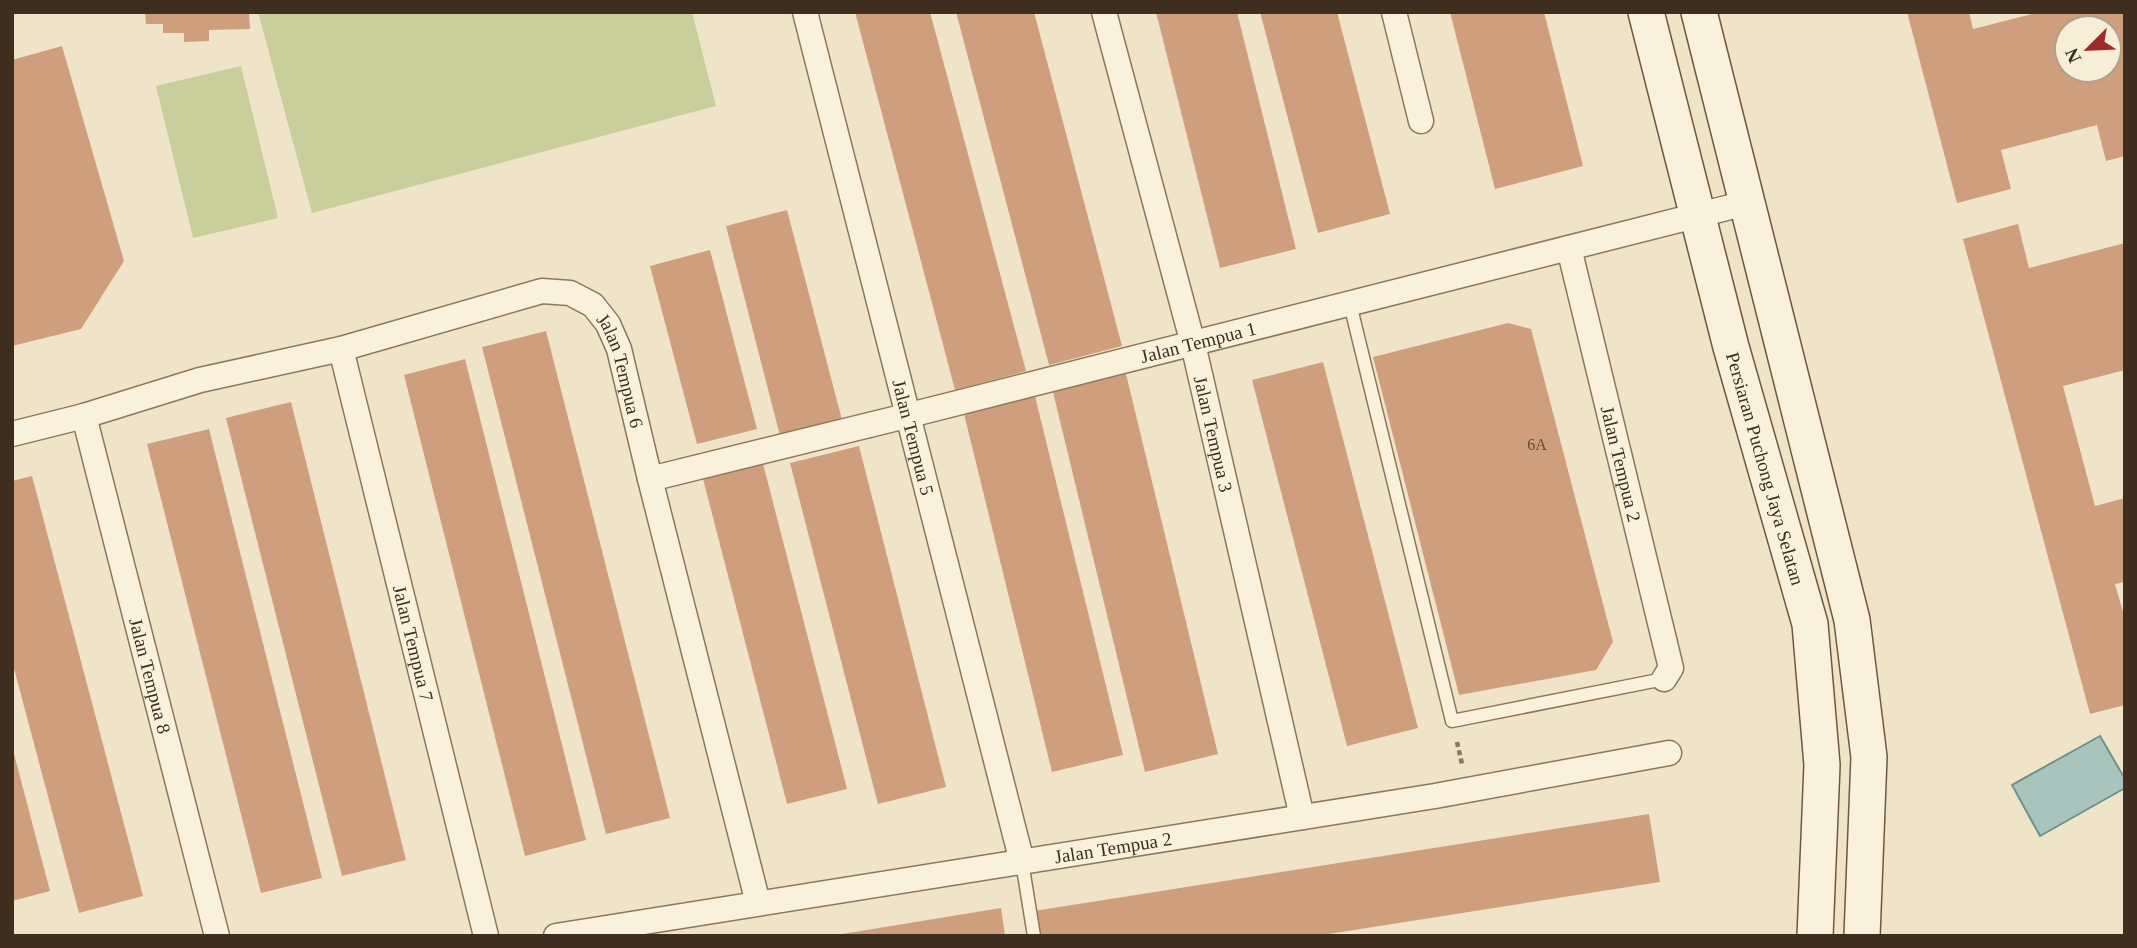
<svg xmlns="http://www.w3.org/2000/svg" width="2137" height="948" font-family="Georgia,serif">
<rect width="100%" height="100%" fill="#f0e4c8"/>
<!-- green -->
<path fill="#c9cf9b" d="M258,12H692L716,106L312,213Z
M241,66L278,218L193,238L156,86Z"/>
<!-- water -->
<path fill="#a9c4bc" stroke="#6f938a" stroke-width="2" d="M2100,736L2125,779V788L2040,836L2012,785Z"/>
<!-- building -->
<path fill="#cf9f7d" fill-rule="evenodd" d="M145,12H249L250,29L209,30V41L184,42V33H163V24H146Z
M855,12H930L1026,371L955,390Z
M956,12H1034L1122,346L1049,365Z
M1156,12H1237L1296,249L1220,268Z
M1260,12H1337L1390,214L1318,233Z
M1450,12H1544L1583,166L1495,189Z
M1907,12H1969L1973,29L2040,12H2125V156L2106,161L2097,125L2001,150L2011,189L1957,203ZM2067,28H2109V70H2067Z
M62,46L124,261L81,329L12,346V60Z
M787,210L842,420L780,436L726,226Z
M2018,224L2029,268L2125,243V370L2063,386L2095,506L2125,498V582L2115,584L2125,619V705L2090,714L1963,239Z
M710,250L757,429L697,444L650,266Z
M1508,323L1531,329L1613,642L1596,670L1459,695L1373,357Z
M546,331L670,818L606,834L482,347Z
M465,359L586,840L525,856L404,375Z
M1323,362L1418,728L1347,746L1252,380Z
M1126,374L1218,754L1145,772L1053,392Z
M1035,396L1123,755L1052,772L964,414Z
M291,402L406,860L342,876L226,418Z
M209,429L322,878L261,893L147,444Z
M859,446L946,787L878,804L790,463Z
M761,456L847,789L787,804L701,471Z
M32,476L143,896L79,913L12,661V481Z
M12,746L50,891L12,901Z
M1649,814L1660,882L1316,936H1038L1034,911Z
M1001,908L1005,936H842V934Z"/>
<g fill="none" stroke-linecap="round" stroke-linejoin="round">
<!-- service casing -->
<g stroke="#8d765c" stroke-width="15">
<path id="service" d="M1350,304L1452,721L1664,679
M1022,862L1034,936"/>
</g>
<!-- minor casing -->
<g stroke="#8d765c" stroke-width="27">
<g id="minor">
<path id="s1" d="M805,12L1022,862"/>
<path id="s2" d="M1104,12L1193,344L1302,817"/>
<path d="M1394,12L1421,121"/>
<path id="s3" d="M1569,248L1671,668L1664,679"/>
<path id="s4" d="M341,349L486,936"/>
<path id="s5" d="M84,416L217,936"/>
<path id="s6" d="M12,434L84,416L200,380L341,349L542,291L570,293L593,305L608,324L619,349L650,479L758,903"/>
<path id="s7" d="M650,479L910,415L1746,203"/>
<path id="s8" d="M556,936L1435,796L1669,753"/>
</g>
</g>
<!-- secondary casing -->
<g stroke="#6f573f" stroke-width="38">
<g id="secondary">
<path id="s9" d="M1646,12L1731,347L1810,624L1822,765L1815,936"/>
<path d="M1699,12L1852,620L1869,757L1862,936"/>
</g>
</g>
<!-- path -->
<path stroke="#8d765c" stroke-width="4.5" stroke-dasharray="5 3.5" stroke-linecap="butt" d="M1457,742L1462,764"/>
<!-- service -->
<use href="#service" stroke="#faf1dc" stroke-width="12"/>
<!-- minor -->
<use href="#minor" stroke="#faf1dc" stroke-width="24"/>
<!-- secondary -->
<use href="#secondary" stroke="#faf1dc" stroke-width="35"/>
</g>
<g text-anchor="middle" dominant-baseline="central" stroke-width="5" stroke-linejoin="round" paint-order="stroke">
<!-- number labels -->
<g font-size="16" fill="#624a37">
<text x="1537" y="444">6A</text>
</g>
<!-- street labels -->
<g font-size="19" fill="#3d2e20" stroke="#f7eed8">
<text stroke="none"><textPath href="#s7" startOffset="565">Jalan Tempua 1</textPath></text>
<text stroke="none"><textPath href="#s6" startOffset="676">Jalan Tempua 6</textPath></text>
<text stroke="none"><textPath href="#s2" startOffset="436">Jalan Tempua 3</textPath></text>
<text stroke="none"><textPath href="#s1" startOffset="439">Jalan Tempua 5</textPath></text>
<text stroke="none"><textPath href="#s3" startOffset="222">Jalan Tempua 2</textPath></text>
<text stroke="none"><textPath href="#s9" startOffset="472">Persiaran Puchong Jaya Selatan</textPath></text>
<text stroke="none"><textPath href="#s4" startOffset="303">Jalan Tempua 7</textPath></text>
<text stroke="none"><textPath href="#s5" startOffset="268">Jalan Tempua 8</textPath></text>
<text stroke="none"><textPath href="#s8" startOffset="564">Jalan Tempua 2</textPath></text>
</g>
</g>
<!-- border -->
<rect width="2137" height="948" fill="none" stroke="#3d2e20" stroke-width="28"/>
<!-- north arrow -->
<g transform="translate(2088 49) rotate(246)"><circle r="33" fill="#f7eed8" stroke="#ada18e" stroke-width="2"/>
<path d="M0-5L12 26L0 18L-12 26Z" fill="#9e2a2b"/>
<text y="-10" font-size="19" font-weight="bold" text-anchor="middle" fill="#3d2e20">N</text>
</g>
</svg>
